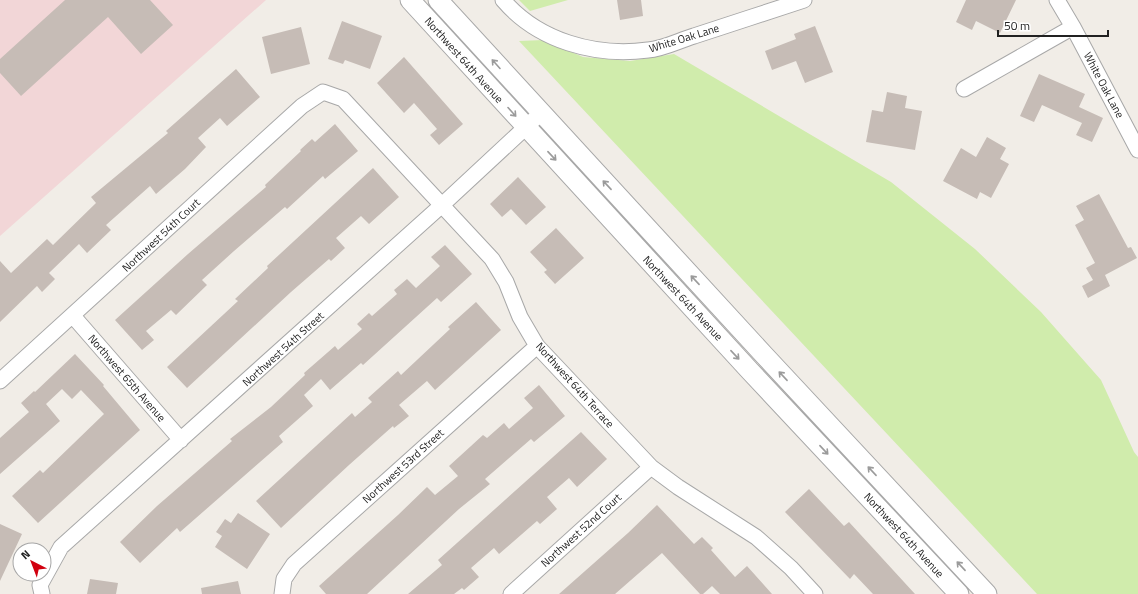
<svg xmlns="http://www.w3.org/2000/svg" width="1138" height="594" font-family="'Titillium Web',sans-serif">
<rect width="100%" height="100%" fill="#f1ede7"/>
<!-- commercial -->
<path fill="#f2d6d7" d="M0,0H266L0,236Z"/>
<!-- grass -->
<path fill="#d0ecac" d="M519,0H568L530,11Z
M544,40L583,57L630,61L674,54L891,182L975,249L1041,312L1101,380L1134,452L1138,457V594H1037L519,41Z"/>
<!-- building -->
<path fill="#c6bcb6" d="M65,0H150L173,25L141,54L108,17L21,96L0,73V59Z
M617,0H641L643,16L620,20Z
M966,0H1016L1000,33L976,21L972,30L956,22Z
M342,21L382,36L370,69L345,60L343,64L328,59Z
M815,26L833,72L805,83L796,61L772,70L765,51L796,39L794,34Z
M301,27L310,64L271,74L262,37Z
M404,57L463,124L439,145L430,135L437,129L414,103L404,113L377,83Z
M236,69L260,97L227,126L220,118L198,138L206,147L185,169L156,194L150,186L106,225L111,230L87,253L79,244L49,273L55,279L42,292L37,286L0,322V261L11,273L47,239L53,245L96,203L91,197L168,133L166,131Z
M1039,74L1085,94L1079,107L1103,118L1092,142L1076,135L1082,123L1042,105L1034,122L1020,116Z
M887,92L907,96L905,108L922,111L915,150L866,142L872,110L883,112Z
M335,124L358,151L325,179L323,176L287,209L285,207L234,251L202,280L207,285L176,315L171,310L146,331L154,340L142,350L115,320L188,254L266,187L265,185L301,151L300,150L312,139L315,142Z
M987,137L1006,148L1000,159L1009,164L991,198L980,192L977,199L943,181L961,148L976,157Z
M373,168L399,197L369,224L361,216L336,238L345,248L331,261L329,259L291,292L187,388L167,367L238,301L235,299L268,268L267,266Z
M518,177L546,207L526,225L511,209L502,217L490,204Z
M1099,194L1128,248L1131,247L1137,258L1105,275L1110,286L1088,298L1082,286L1093,280L1086,268L1095,263L1075,225L1084,220L1076,206Z
M556,228L584,258L555,284L544,272L547,270L530,252Z
M445,245L472,274L441,302L437,298L363,365L361,363L330,390L321,379L304,395L313,406L279,436L283,442L180,532L177,528L140,563L120,542L157,506L232,441L230,439L271,407L305,375L304,373L335,346L338,350L362,329L357,324L369,313L372,316L397,294L394,290L407,279L416,288L440,266L431,257Z
M476,302L501,330L435,390L427,381L399,405L409,416L394,428L393,426L349,465L281,528L256,501L352,413L355,417L372,402L368,398L398,371L401,375L450,329L448,327Z
M75,354L104,385L103,386L140,430L38,523L12,496L40,470L43,473L104,414L81,390L72,399L62,389L46,404L60,421L0,474V438L29,412L21,403L34,391L35,392Z
M539,385L565,416L534,442L531,439L485,479L490,484L459,509L367,594H326L319,586L398,515L427,487L435,495L458,476L449,466L471,446L483,435L487,438L504,423L509,429L533,408L524,398Z
M581,432L607,459L577,487L569,478L547,497L557,509L540,524L537,521L499,554L494,548L471,568L479,577L464,590L462,588L454,594H408L442,565L438,560Z
M809,489L844,526L849,522L915,594H873L854,574L850,579L785,512Z
M657,505L694,544L702,537L713,548L711,550L735,577L747,566L772,594H720L712,586L703,594H700L662,553L615,594H559L628,533Z
M238,513L270,534L247,569L215,547L222,536L216,532L225,519L231,523Z
M0,524L22,534L0,581Z
M90,579L118,583L116,594H87Z
M238,581L241,594H202L201,588Z"/>
<g fill="none" stroke-linecap="round" stroke-linejoin="round">
<!-- minor casing -->
<g stroke="#a8a8a8" stroke-width="17">
<path id="minor" d="M503,0C538,41 595,57 648,50C663,49 680,40 694,36C731,24 767,12 804,0
M1057,0L1073,27L1138,150
M964,89L1073,27
M73,316L181,440
M0,381L302,106L323,92L343,99L492,259L506,282L520,317L537,346L651,467L678,487L756,537L791,568L815,594
M42,594L40,585L61,547L442,205L541,113
M282,594L284,579L294,564L537,346
M511,594L651,467"/>
</g>
<!-- tertiary casing -->
<g stroke="#a8a8a8" stroke-width="21">
<path id="tertiary" d="M410,0L750,371L959,594
M438,0L765,356L987,594"/>
</g>
<!-- minor -->
<use href="#minor" stroke="#fff" stroke-width="15"/>
<!-- tertiary -->
<use href="#tertiary" stroke="#fff" stroke-width="19"/>
</g>
<!-- one-way arrows -->
<defs><path id="oneway-shaft" d="M-6 0H5M1.5-3L5.5 0L1.5 3" fill="none" stroke-width="1.6" stroke-linecap="round" stroke-linejoin="round"/></defs>
<g stroke="#9b9b9b">
<use href="#oneway-shaft" transform="translate(496 64) rotate(-132)"/>
<use href="#oneway-shaft" transform="translate(512 112) rotate(48)"/>
<use href="#oneway-shaft" transform="translate(552 156) rotate(47)"/>
<use href="#oneway-shaft" transform="translate(607 185) rotate(-133)"/>
<use href="#oneway-shaft" transform="translate(695 280) rotate(-133)"/>
<use href="#oneway-shaft" transform="translate(735 355) rotate(47)"/>
<use href="#oneway-shaft" transform="translate(783 376) rotate(-133)"/>
<use href="#oneway-shaft" transform="translate(824 450) rotate(47)"/>
<use href="#oneway-shaft" transform="translate(872 471) rotate(-133)"/>
<use href="#oneway-shaft" transform="translate(961 566) rotate(-133)"/>
</g>
<g text-anchor="middle" dominant-baseline="central" stroke-width="3" stroke-linejoin="round" paint-order="stroke">
<!-- street labels -->
<g font-size="11" fill="#212121" stroke="#fff">
<text transform="translate(684 38) rotate(-17)">White Oak Lane</text>
<text transform="translate(464 60) rotate(48)">Northwest 64th Avenue</text>
<text transform="translate(1104 85) rotate(62)">White Oak Lane</text>
<text transform="translate(161 235) rotate(-43)">Northwest 54th Court</text>
<text transform="translate(683 298) rotate(47)">Northwest 64th Avenue</text>
<text transform="translate(283 349) rotate(-42)">Northwest 54th Street</text>
<text transform="translate(127 378) rotate(49)">Northwest 65th Avenue</text>
<text transform="translate(575 385) rotate(48)">Northwest 64th Terrace</text>
<text transform="translate(403 466) rotate(-42)">Northwest 53rd Street</text>
<text transform="translate(581 530) rotate(-42)">Northwest 52nd Court</text>
<text transform="translate(904 535) rotate(47)">Northwest 64th Avenue</text>
</g>
</g>
<!-- north arrow -->
<g transform="translate(32 562) rotate(318)"><circle r="19" fill="#ffffff" stroke="#a6a6a6"/>
<path d="M0-3L7 15L0 10L-7 15Z" fill="#d1000f"/>
<text y="-6" font-size="11" font-weight="bold" text-anchor="middle" fill="#212121">N</text>
</g>
<!-- scale -->
<path d="M998 30v6h110v-6" fill="none" stroke="#212121" stroke-width="2"/>
<text x="1004" y="30" font-size="12" fill="#212121" stroke="#ffffff" stroke-width="3" paint-order="stroke">50 m</text>
</svg>
